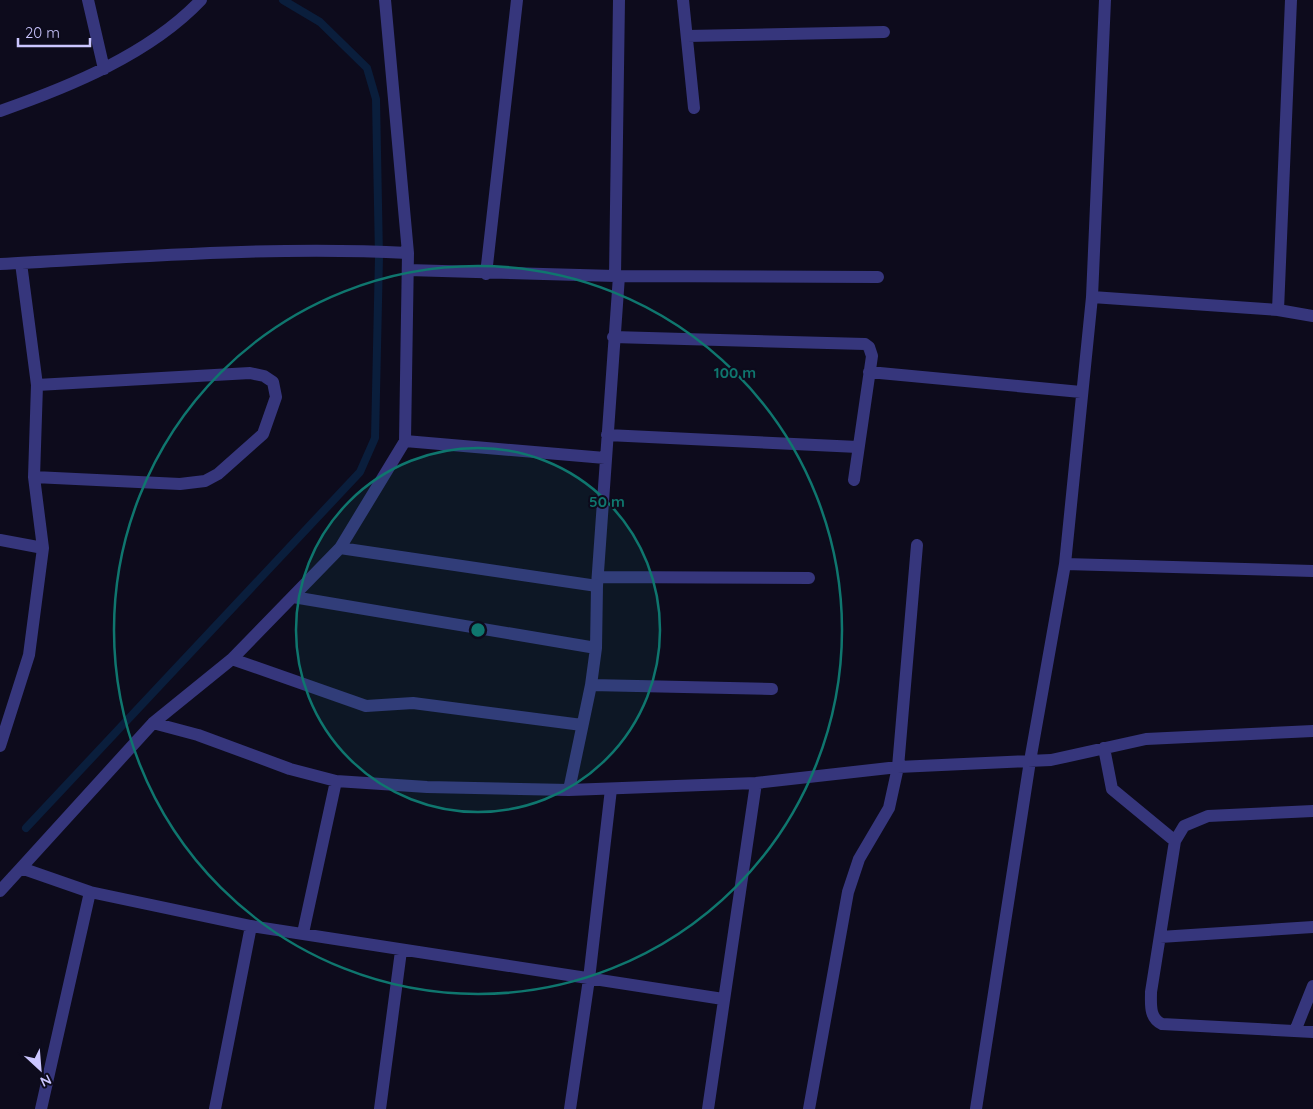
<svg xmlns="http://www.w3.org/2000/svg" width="1313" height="1109" font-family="Quicksand,sans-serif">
<rect width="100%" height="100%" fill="#0d0b1c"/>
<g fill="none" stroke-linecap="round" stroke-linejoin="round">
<!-- stream -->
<path stroke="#0a1e3c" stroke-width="8" d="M26,828L360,472L375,438L379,257L376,99L367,68L320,22L283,0"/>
<!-- minor -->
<path stroke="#36367c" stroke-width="12" d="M88,0L104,69
M683,0L694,108
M687,36L884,32
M0,111C69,87 150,54 201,0
M0,264C136,257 273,246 408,253
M408,270L615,276L878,277
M486,274L517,0
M615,276L619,0
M1092,297L1278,310L1313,316
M1278,310L1291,0
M613,337L865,344L869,347L872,356L854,480
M869,372L1081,392
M607,435L858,447
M405,441L605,458
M34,477L180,484L205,481L218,474L263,434L276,397L273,382L264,376L250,373L37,385
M0,540L43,548
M340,548L597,586
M1065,564L1313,571
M599,577L809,578
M293,597L596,648
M232,659L366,706L413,703L582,725
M591,685L772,689
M153,723L198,735L290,769L336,781L427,787L569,790L756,783L898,767L1051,760L1146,739L1313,731
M0,746L29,655L43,548L34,477L37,385L21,263
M1104,748L1112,789L1175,841
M569,790L591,685L596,648L597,586L619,276
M1313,811L1208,816L1184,826L1175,841L1151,992C1151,1004 1149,1018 1162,1024L1313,1032
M21,868L153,723L232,659L340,548L405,441L408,253L385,0
M0,891L21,868L90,892
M303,933L336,781
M1160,937L1313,927
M1295,1031L1313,986
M41,1109L90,892L251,926L723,999
M215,1109L251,926
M380,1109L401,951
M570,1109L589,979L611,789
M708,1109L756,783
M809,1109L848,892L859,859L889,808L898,767L917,545
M976,1109L1030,761L1065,564L1092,297L1105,0"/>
</g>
<!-- distance rings -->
<circle cx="478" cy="630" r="182" fill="#0f766e" fill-opacity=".12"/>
<g fill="none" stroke="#0f766e" stroke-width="2.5">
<circle cx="478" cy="630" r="182"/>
<circle cx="478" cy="630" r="364"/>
</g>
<circle cx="478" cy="630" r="8" fill="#0f766e" stroke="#0d0b1c" stroke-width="2.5"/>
<g font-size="15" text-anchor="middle" font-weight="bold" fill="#0f766e" stroke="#0d0b1c" stroke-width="4" stroke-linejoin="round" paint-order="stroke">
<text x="735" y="378">100 m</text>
<text x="607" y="507">50 m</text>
</g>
<!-- north arrow -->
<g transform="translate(40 1069) rotate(154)" stroke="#0d0b1c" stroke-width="4" paint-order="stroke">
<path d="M0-4L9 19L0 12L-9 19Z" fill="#cbc6ff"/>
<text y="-8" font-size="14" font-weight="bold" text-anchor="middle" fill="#cbc6ff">N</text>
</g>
<!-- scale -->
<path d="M18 38v8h72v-8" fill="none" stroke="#cbc6ff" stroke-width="2.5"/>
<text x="25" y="38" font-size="15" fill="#cbc6ff" stroke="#0d0b1c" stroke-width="4" paint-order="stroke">20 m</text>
</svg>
